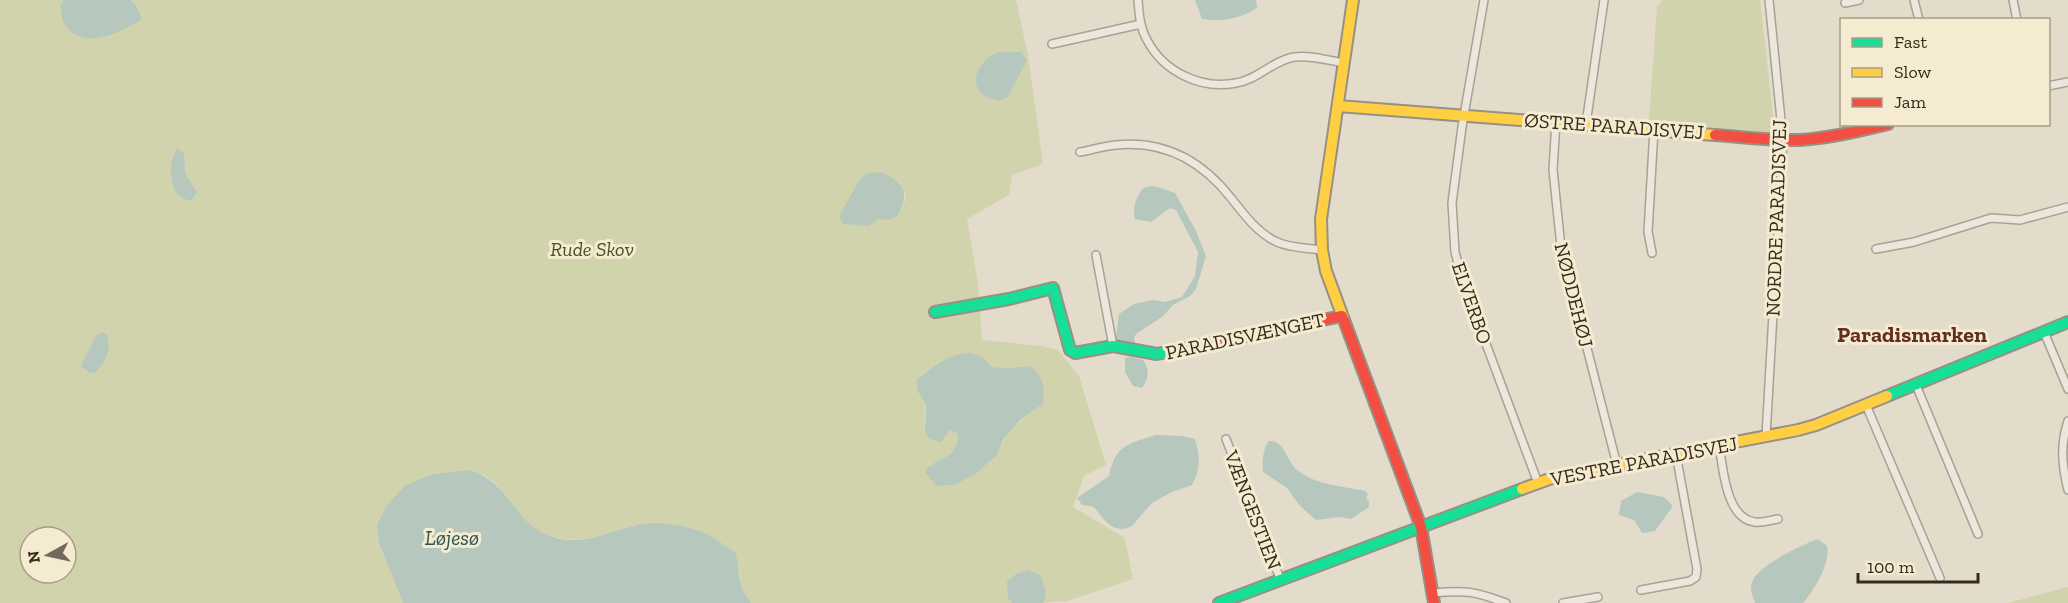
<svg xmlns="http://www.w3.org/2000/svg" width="2068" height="603" font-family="'Zilla Slab',serif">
<rect width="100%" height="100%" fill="#e3dccb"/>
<!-- green -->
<path fill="#d1d3ad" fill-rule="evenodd" d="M0,0H63L60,7L136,5L132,0H1016L1028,55L1043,164L1012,175L1009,195L967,219L978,283L982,340L1042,346L1058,350L1079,376L1106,465L1084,476L1073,507L1125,538L1133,579L1067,601L1040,603L1043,602L1008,597L1012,603H752L740,587V574L635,525C601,537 571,548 536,530C508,516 504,466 459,471L377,525L379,543L403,603H0ZM860,179L906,193L905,201L897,217L888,220L878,219L869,225L844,224L840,216ZM982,357L991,367L1008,368L1031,366L1043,404C1022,418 1006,431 997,455L930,465C947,457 958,455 958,434L950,430L924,427L926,408L924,402ZM30,537H66V573H30Z
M1663,0H1760L1775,133L1649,122L1657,6Z
M2068,587V603H2008Z"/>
<!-- water -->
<path fill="#b6c8be" d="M63,0H131L136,5L142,19C121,32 84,52 65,25C62,20 61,12 60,6Z
M1195,0H1256L1257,8C1240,19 1221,22 1202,19Z
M998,52H1021L1027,60L1007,98L999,101C995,100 989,99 985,96C965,83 981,59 998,52Z
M177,148L184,153L185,173L197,192L192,200C168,201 167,163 177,148Z
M882,172C906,186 910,192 897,217L888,220L878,219L869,226L843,224L839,216L860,179L866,174Z
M1152,186L1161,188L1175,193L1196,231L1206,256L1196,289L1190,296L1173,305L1162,317L1136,334L1134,338L1136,347L1119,342L1116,338L1119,314L1134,304L1153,300L1165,302L1182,297L1195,276L1198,252L1176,210L1170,208L1151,222L1135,219C1132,207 1136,198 1143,188Z
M102,332L107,335C112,350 106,362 95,373L88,372L81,366L96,336Z
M970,353L982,357L992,367L1008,368L1031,366C1044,378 1045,387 1043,404L1020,420L1003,440L997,455L974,475L953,485L937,486L925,472C937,454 958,462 958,434L950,430L941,442C916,439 928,422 926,407C924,395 916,397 917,380C935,366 946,354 970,353Z
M1131,357L1143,360C1150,369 1149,379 1142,388L1133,386L1125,372V358Z
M1156,435L1182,436L1195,439C1200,456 1201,468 1192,485L1172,492L1152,503L1132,526C1114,536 1103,519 1094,507L1082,505L1077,498L1109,476C1115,445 1128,444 1156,435Z
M1269,441C1286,441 1286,461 1297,470C1315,485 1343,486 1365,491L1368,494L1366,498L1369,501V507L1351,519L1340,517L1316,520L1300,506L1287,488L1263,472C1262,463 1263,447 1269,441Z
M470,470C512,483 512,524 553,537C582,546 606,533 633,526C657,519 687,525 709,535C718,540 727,548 736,553C740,574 737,587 752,603H403L379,543L377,525L387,505L406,485L434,474Z
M1637,492L1664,497L1673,506L1655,531L1642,533L1634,520L1619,515L1621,501Z
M1818,539L1827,546C1831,563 1814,590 1803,603H1755C1752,595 1749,588 1753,580C1758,566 1803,544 1818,539Z
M1029,570L1040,575C1044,585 1049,593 1043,603H1012L1008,598L1007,581L1016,574Z"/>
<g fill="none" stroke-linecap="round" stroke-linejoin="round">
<!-- street casing -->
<g stroke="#a8a195" stroke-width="10">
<path id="street" d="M1138,0C1139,14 1140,28 1147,40C1163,71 1200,90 1236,83C1257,80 1272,61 1294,57C1310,55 1328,60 1344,63
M1484,0L1462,127L1452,203L1455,252L1464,285L1538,483
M1914,0L1919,20
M2013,0L2017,20
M1845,3L1859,0
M1052,44L1141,24
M2048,86L2068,82
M1556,121L1553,170L1561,247L1617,465
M1586,124L1604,0
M1080,152C1091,150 1104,146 1116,145C1164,140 1202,161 1231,198C1244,214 1257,233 1277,242C1290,248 1307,248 1322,250
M1876,249L1914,242L1991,218L2020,220L2068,207
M1652,253L1648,232L1654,129
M1096,255L1113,346
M2044,332L2068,389
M1916,385L1978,534
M1866,405L1940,578
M2068,421C2060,445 2062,466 2068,490
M1766,436L1783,140L1769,0
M1226,439L1281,581
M1719,445C1723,468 1726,519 1755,522C1762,523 1771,520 1778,519
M1641,590L1690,581L1696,577L1697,569L1676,454
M1432,593C1466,590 1474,591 1506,603
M1563,603L1598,597"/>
</g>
<!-- fast casing -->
<g stroke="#989084" stroke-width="14">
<path id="fast" d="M935,312L1009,299L1053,288L1070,350L1075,353L1113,346L1157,354L1181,349
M1887,396L2068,322
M1219,603L1522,489"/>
</g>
<!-- slow casing -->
<g stroke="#989084" stroke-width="14">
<path id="slow" d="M1338,106L1715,135
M1344,320L1326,271L1322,250L1321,219L1353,0
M1522,489L1555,477L1798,430L1816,425L1887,396"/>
</g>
<!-- jam casing -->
<g stroke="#989084" stroke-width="14">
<path id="jam" d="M1715,135C1743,137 1772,141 1800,140C1830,138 1859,131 1888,124
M1344,320L1421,527L1434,603
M1181,349L1342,316"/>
</g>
<!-- street -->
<use href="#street" stroke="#ebe7dd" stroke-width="7"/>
<!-- fast -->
<use href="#fast" stroke="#16e098" stroke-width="10"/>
<!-- slow -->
<use href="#slow" stroke="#ffcf43" stroke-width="10"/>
<!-- jam -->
<use href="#jam" stroke="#f24e42" stroke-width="10"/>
</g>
<g text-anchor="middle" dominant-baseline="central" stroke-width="6" stroke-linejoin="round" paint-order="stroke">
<!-- street labels -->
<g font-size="20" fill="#362a1d" stroke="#f4ebd0">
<text transform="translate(1614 126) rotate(4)">ØSTRE PARADISVEJ</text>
<text transform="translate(1776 218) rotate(-88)">NORDRE PARADISVEJ</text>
<text transform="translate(1574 295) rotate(76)">NØDDEHØJ</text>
<text transform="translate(1472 303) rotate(71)">ELVERBO</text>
<text transform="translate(1245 336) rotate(-12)">PARADISVÆNGET</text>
<text transform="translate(1644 461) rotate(-11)">VESTRE PARADISVEJ</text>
<text transform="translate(1253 510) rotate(69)">VÆNGESTIEN</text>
</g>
<!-- park labels -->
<g font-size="20" font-style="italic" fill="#455224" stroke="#f4ebd0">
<text x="592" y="249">Rude Skov</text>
</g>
<!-- water labels -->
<g font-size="21" font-style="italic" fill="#2c5554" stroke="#f4ebd0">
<text x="452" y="537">Løjesø</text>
</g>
<!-- quarter labels -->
<g font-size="22" font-weight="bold" fill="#622e1d" stroke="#f4ebd0">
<text x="1912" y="334">Paradismarken</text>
</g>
</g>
<!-- legend -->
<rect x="1840" y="18" width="210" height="108" fill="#f4ebd0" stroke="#a89e88" stroke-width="1.5"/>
<rect x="1852" y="38" width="30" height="9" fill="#16e098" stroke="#a89e88" stroke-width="1.5"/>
<text x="1894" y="48" font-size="18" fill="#362a1d">Fast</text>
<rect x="1852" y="68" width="30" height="9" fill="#ffcf43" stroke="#a89e88" stroke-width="1.5"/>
<text x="1894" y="78" font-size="18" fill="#362a1d">Slow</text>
<rect x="1852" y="98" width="30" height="9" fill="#f24e42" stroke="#a89e88" stroke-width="1.5"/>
<text x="1894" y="108" font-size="18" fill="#362a1d">Jam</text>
<!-- north arrow -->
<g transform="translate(48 555) rotate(262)"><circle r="28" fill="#f4ebd0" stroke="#a89e88" stroke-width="1.5"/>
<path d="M0-4.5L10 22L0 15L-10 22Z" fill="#73685a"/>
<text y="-9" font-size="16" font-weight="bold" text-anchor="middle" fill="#362a1d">N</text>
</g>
<!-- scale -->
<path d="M1858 573v9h120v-9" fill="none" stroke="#362a1d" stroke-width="3"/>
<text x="1867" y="573" font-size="18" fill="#362a1d" stroke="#f4ebd0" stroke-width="4.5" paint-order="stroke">100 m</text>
</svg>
